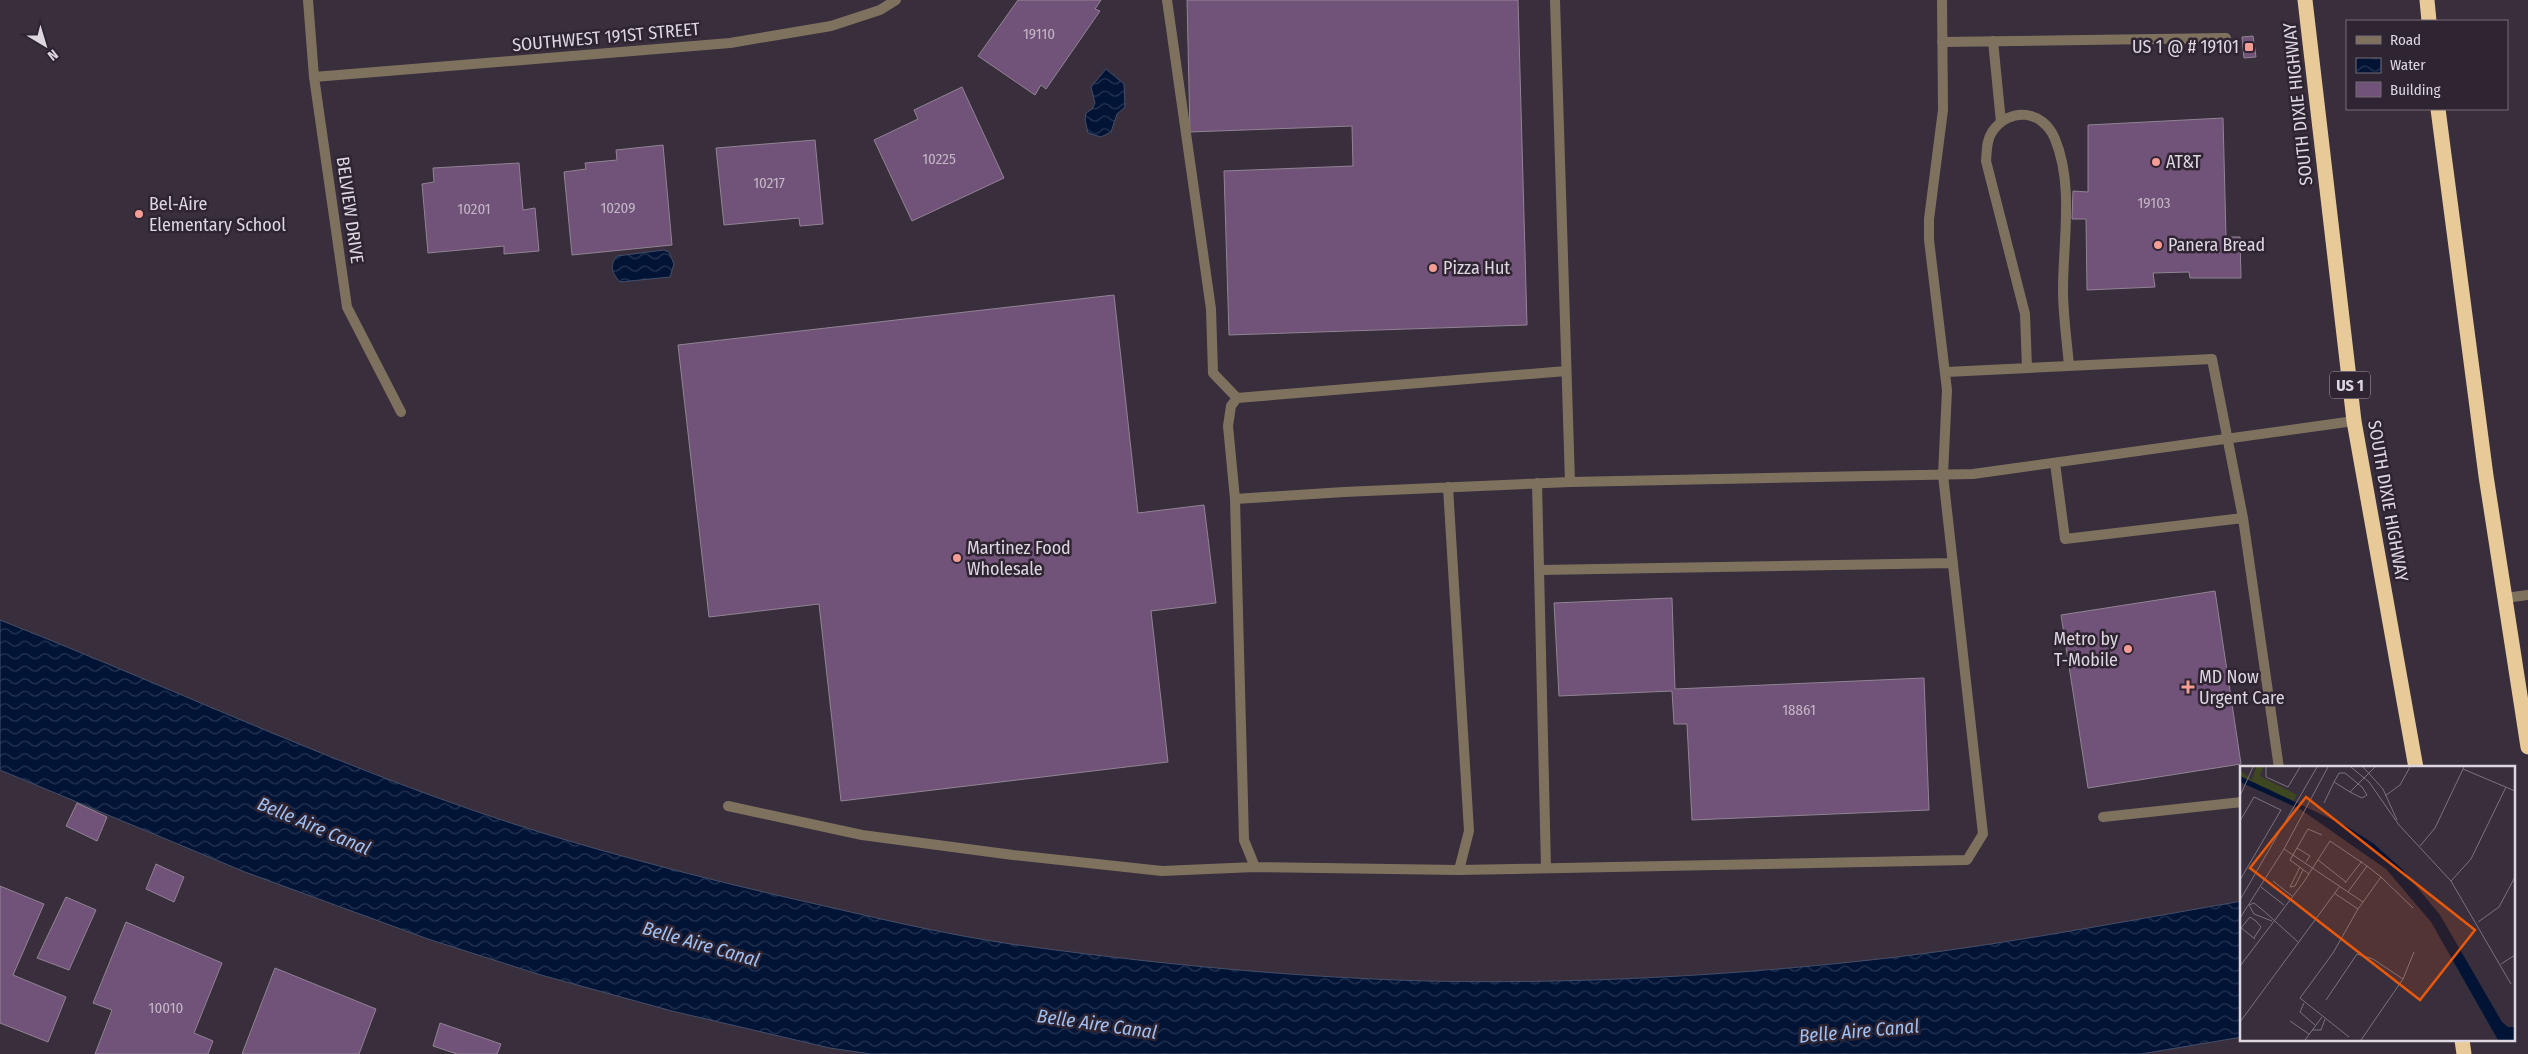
<svg xmlns="http://www.w3.org/2000/svg" width="2528" height="1054" font-family="'Fira Sans Condensed',sans-serif">
<defs>
<pattern id="water-waves" width="16" height="10" patternUnits="userSpaceOnUse" patternTransform="scale(1.25)"><rect width="16" height="10" fill="#021436"/><path d="M0 5q4-4 8 0t8 0" fill="none" stroke="#263553"/></pattern>
</defs>
<rect width="100%" height="100%" fill="#392e3c"/>
<!-- water -->
<path fill="url(#water-waves)" stroke="#444e69" d="M1106,69L1124,84L1125,107L1117,114L1111,132L1101,137L1088,133L1085,120L1086,113L1092,109L1095,103L1091,87Z
M664,250L669,252L674,264L670,277L620,282C612,273 609,266 617,256Z
M0,620C183,692 361,778 549,835C642,863 735,886 829,907C889,921 950,935 1011,944C1148,963 1287,977 1426,981C1564,984 1704,977 1842,963C1976,950 2109,924 2242,901V1037L2141,1054H871L830,1048L672,1011L541,975L428,939L245,872L0,770Z"/>
<!-- pier -->
<path fill="#392e3c" d="M2528,893V948L2514,950V895Z"/>
<!-- building -->
<path fill="#715278" stroke="#918494" d="M1018,0H1101L1095,9L1100,11L1046,89L1041,85L1035,95L978,56Z
M1187,0H1518L1527,325L1229,335L1224,171L1353,166L1352,126L1190,132Z
M2253,36L2256,57L2244,58L2242,37Z
M962,87L1004,178L912,221L874,140L918,119L914,110Z
M2223,118L2226,237H2240L2241,278H2190L2189,272L2153,273L2155,287L2087,290L2086,219H2072L2073,191L2088,192V125Z
M815,140L823,224L800,226L799,218L724,225L716,148Z
M663,145L672,245L572,255L564,172L586,169L585,163L617,160L616,150Z
M519,163L523,210L535,208L539,251L504,254V246L428,253L422,184L434,182L433,168Z
M1114,295L1138,513L1204,505L1216,603L1151,611L1168,762L841,801L819,604L709,617L678,345Z
M2215,591L2241,764L2088,788L2061,615Z
M1672,598L1675,689L1924,678L1929,810L1692,820L1687,724H1674L1672,691L1559,696L1554,603Z
M77,803L107,817L97,841L66,826Z
M156,864L184,877L174,902L146,889Z
M0,886L44,904L13,975L66,997L48,1042L0,1023Z
M66,897L96,910L69,970L37,958Z
M126,922L222,963L194,1033L213,1041L208,1054H95L112,1010L93,1003Z
M275,968L376,1009L359,1054H242Z
M440,1023L501,1044L497,1054H457L433,1046Z"/>
<g fill="none" stroke-linecap="round" stroke-linejoin="round">
<!-- lane -->
<path stroke="#7e725f" stroke-width="10" d="M1167,0L1211,309L1213,373L1237,398
M1555,0L1570,482
M1993,41L2001,122
M1942,42L2226,38
M2027,368L2025,314L1986,161C1987,152 1986,141 1992,132C2010,106 2043,110 2055,139C2074,185 2063,241 2063,290C2063,315 2067,341 2069,366
M1946,372L2212,359L2243,518L2279,768
M2055,463L2065,539L2243,518
M1537,483L1546,868
M1448,487L1469,831L1459,870L1255,867L1244,840L1235,499L1228,426L1231,406L1237,398L1566,371
M1235,499L1344,492L1570,482L1973,474L2354,421
M1539,570L1953,563
M2505,598L2528,595
M728,806L862,835L1013,855L1162,871L1255,867
M2103,817L2242,802
M1459,870L1967,860L1983,834L1943,475L1947,390L1929,240V219L1943,110L1942,0"/>
<!-- street -->
<path stroke="#7e725f" stroke-width="10" d="M308,0L314,77L347,307L401,412
M314,77L730,43L831,26L880,10L896,0"/>
<!-- highway -->
<path stroke="#e8ca99" stroke-width="15" d="M2305,0L2354,421L2416,768
M2427,0L2429,21
M2438,109L2486,476L2528,747
M2462,1040L2464,1054"/>
</g>
<!-- markers -->
<g fill="#f59c95" stroke="#2f2431" stroke-width="2">
<rect x="2244" y="42" width="10" height="10" rx="2.5"/>
<circle cx="2156" cy="162" r="5"/>
<circle cx="139" cy="214" r="5"/>
<circle cx="2158" cy="245" r="5"/>
<circle cx="1433" cy="268" r="5"/>
<circle cx="957" cy="558" r="5"/>
<circle cx="2128" cy="649" r="5"/>
<path d="M2185.5 679.5h5v5h5v5h-5v5h-5v-5h-5v-5h5z"/>
</g>
<g text-anchor="middle" dominant-baseline="central" stroke-width="5" stroke-linejoin="round" paint-order="stroke">
<!-- number labels -->
<g font-size="15" fill="#c3b6c6">
<text x="1039" y="34">19110</text>
<text x="939" y="159">10225</text>
<text x="769" y="183">10217</text>
<text x="2154" y="203">19103</text>
<text x="618" y="208">10209</text>
<text x="474" y="209">10201</text>
<text x="1799" y="710">18861</text>
<text x="166" y="1008">10010</text>
</g>
<!-- shield labels -->
<rect fill="#2f2431" stroke="#aaa1ac" stroke-width="1" x="2330" y="371.5" width="40" height="27" rx="4"/>
<g font-size="16" font-weight="bold" fill="#ded7e0">
<text x="2350" y="385">US 1</text>
</g>
<!-- street labels -->
<g font-size="18" fill="#ded7e0" stroke="#2f2431">
<text transform="translate(606 37) rotate(-5)">SOUTHWEST 191ST STREET</text>
<text transform="translate(2298 104) rotate(-96)">SOUTH DIXIE HIGHWAY</text>
<text transform="translate(350 210) rotate(82)">BELVIEW DRIVE</text>
<text transform="translate(2388 501) rotate(80)">SOUTH DIXIE HIGHWAY</text>
</g>
<!-- poi labels -->
<g font-size="18" fill="#ded7e0" stroke="#2f2431" text-anchor="start">
<text x="2239" y="47" text-anchor="end">US 1 @ # 19101</text>
<text x="2166" y="162">AT&amp;T</text>
<text x="149" y="204">Bel-Aire<tspan x="149" dy="21">Elementary School</tspan></text>
<text x="2168" y="245">Panera Bread</text>
<text x="1443" y="268">Pizza Hut</text>
<text x="967" y="548">Martinez Food<tspan x="967" dy="21">Wholesale</tspan></text>
<text x="2118" y="639" text-anchor="end">Metro by<tspan x="2118" dy="21">T-Mobile</tspan></text>
<text x="2199" y="677">MD Now<tspan x="2199" dy="21">Urgent Care</tspan></text>
</g>
<!-- water labels -->
<g font-size="19" font-style="italic" fill="#9fc0f3" stroke="#2f2431">
<text transform="translate(314 826) rotate(23)">Belle Aire Canal</text>
<text transform="translate(701 944) rotate(16)">Belle Aire Canal</text>
<text transform="translate(1097 1024) rotate(8)">Belle Aire Canal</text>
<text transform="translate(1859 1031) rotate(-5)">Belle Aire Canal</text>
</g>
</g>
<!-- overview -->
<g transform="translate(2240 766)">
<rect width="275" height="275" fill="#392e3c"/>
<path d="M16,1H23L20,10L57,29L54,35L0,10V4L12,14Z" fill="#3d4820"/>
<path d="M0,10L106,60L134,78L163,104L200,149L262,256L268,261H275V274H258L191,156L146,103L60,43L0,16Z" fill="#021436"/>
<path fill="none" stroke="#7b727e" stroke-width="1" d="M26,1V11L48,21L60,1M111,1L129,16L159,59L211,115L271,218M123,1L143,23L157,54M223,3L275,25M94,16L99,7H105L122,21L127,29L122,32L110,26M0,30L13,1M145,30L160,19L170,1M84,37L94,16L110,26L135,1M0,55L14,31L41,44L0,114M180,80L195,62L224,1M57,82L70,90L66,96M44,83L123,136M78,94L106,116M60,101L50,121L55,120L63,104M69,108L50,94L68,63L82,69M141,111L173,142M33,115L52,130M211,115L231,93L266,21M105,117L122,95M21,121L44,139M94,127L118,143L141,111L127,100L108,126M0,134L77,1M0,152L44,83L88,1M32,155L14,148L9,139L14,137L25,146L58,176M238,156L259,141L275,111M0,161L15,173M1,162L10,151L16,155L21,161L14,172M261,198L275,189M0,200L63,117L90,75L127,100M86,234L117,188L133,193L163,213M64,237L60,246L75,259M50,255L69,268M0,256L100,120M72,264H81L85,253M109,271L60,232L93,187L118,143M65,274L82,251M121,274L163,213L174,186"/>
<path fill="#e8590c" fill-opacity="0.15" stroke="#e8590c" stroke-width="2.5" d="M66,31L235,164L180,234L10,102Z"/>
<rect width="275" height="275" fill="none" stroke="#ded7e0" stroke-width="2.5"/>
</g>
<!-- legend -->
<rect x="2346" y="20" width="162" height="90" fill="#2f2431" stroke="#756c77"/>
<rect x="2356" y="36" width="25" height="8" fill="#7e725f" stroke="#756c77"/>
<text x="2390" y="45" font-size="15" fill="#ded7e0">Road</text>
<rect x="2356" y="58" width="25" height="15" fill="url(#water-waves)" stroke="#756c77"/>
<text x="2390" y="70" font-size="15" fill="#ded7e0">Water</text>
<rect x="2356" y="82" width="25" height="15" fill="#715278" stroke="#756c77"/>
<text x="2390" y="95" font-size="15" fill="#ded7e0">Building</text>
<!-- north arrow -->
<g transform="translate(45 45) rotate(142)" stroke="#2f2431" stroke-width="4" paint-order="stroke">
<path d="M0-4L9 19L0 12L-9 19Z" fill="#ded7e0"/>
<text y="-8" font-size="14" font-weight="bold" text-anchor="middle" fill="#ded7e0">N</text>
</g>
</svg>
